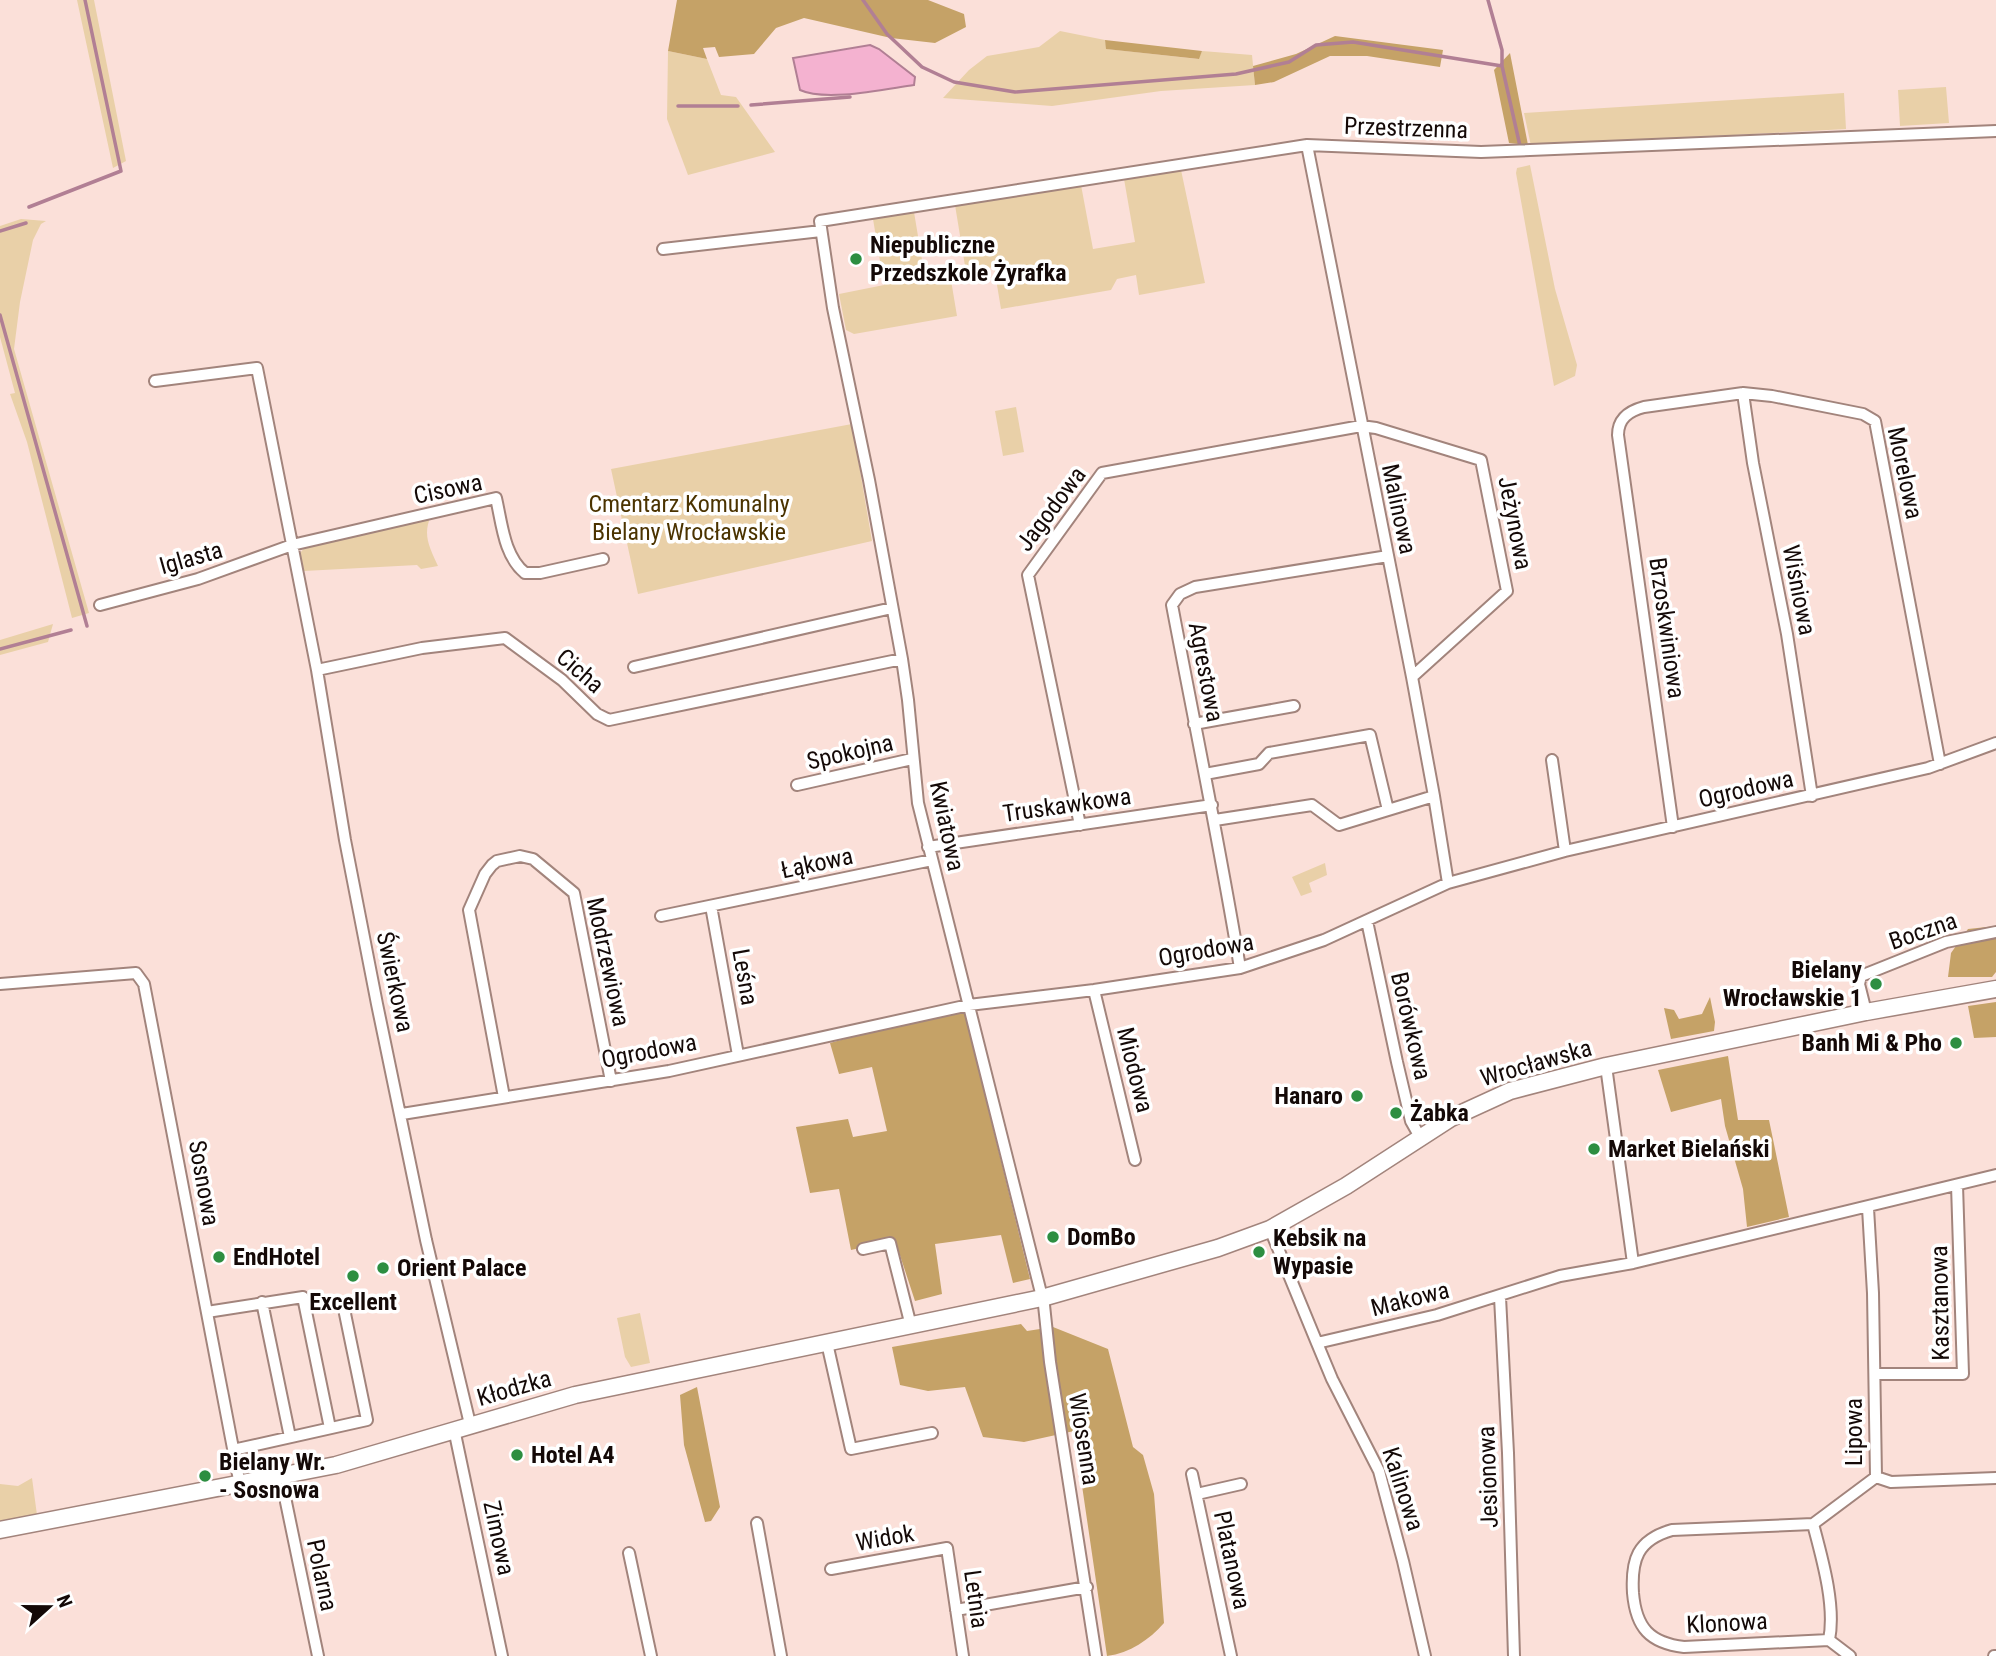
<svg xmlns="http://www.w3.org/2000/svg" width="1996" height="1656" font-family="'Roboto Condensed',sans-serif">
<rect width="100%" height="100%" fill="#fbe0d9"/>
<!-- green -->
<path fill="#e9d0a8" d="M77,0H94L126,161L113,168Z
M1060,31L1105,40L1107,49L1198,59L1202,51L1252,55L1255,85L1161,91L1052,106L943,98L969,70L987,56L1039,47Z
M668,51L707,59L721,95L736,97L775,152L688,175L667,119Z
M1946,87L1949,123L1900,126L1898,90Z
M1844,93L1846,129L1531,146L1524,113Z
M1530,165L1555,289L1577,365L1575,376L1554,386L1516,173L1517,168Z
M1181,170L1205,283L1139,295L1136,275L1117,279L1111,290L1001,309L994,267L966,272L955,205L1081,185L1093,249L1135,242L1124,179Z
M914,212L925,278L950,274L957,316L854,334L846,330L839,294L884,285L873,219Z
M21,219L46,221L41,224L33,240L20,302L14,349L89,613L72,618L27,442L10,394L15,393L0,337V226Z
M1016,407L1024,452L1003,456L995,411Z
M852,424L872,541L638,594L611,469Z
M431,516C422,535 430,548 438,566L421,569L417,565L304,571L300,553L307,545Z
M53,624L48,642L0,655V640Z
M1325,863L1327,875L1309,883L1312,892L1301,896L1292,877Z
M640,1313L650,1363L631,1367L625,1357L617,1318Z
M32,1478L37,1515L0,1521V1484L18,1486Z"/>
<!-- forest -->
<path fill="#c5a267" d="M677,0H928L964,14L966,27L935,43L891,38L804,18L776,28L754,54L719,57L715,47L703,48L707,59L668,51Z
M1335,36L1443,50L1440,67L1367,56H1330L1274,82L1255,85L1253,66L1296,54Z
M1105,40L1202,51L1199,59L1106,49Z
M1510,53L1528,145L1509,143L1494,70Z
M1996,926V972L1992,977H1948L1951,953L1968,929Z
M1710,997L1715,1022L1714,1031L1671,1039L1664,1008L1674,1010L1679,1019L1702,1014Z
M1996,1002V1037L1974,1038L1968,1006Z
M963,1006L1030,1279L1013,1283L1001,1235L935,1244L942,1294L915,1301L895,1240L851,1250L839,1189L810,1193L796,1127L848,1119L853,1137L887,1131L872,1067L839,1074L830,1043Z
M1728,1056L1738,1120H1769L1789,1217L1747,1227L1743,1189L1725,1126L1721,1099L1671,1112L1658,1070Z
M1021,1324L1027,1331L1053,1327L1108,1349L1133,1447L1143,1455L1154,1494L1164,1623C1149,1640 1130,1653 1107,1656L1074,1431L1024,1442L983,1437L965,1387L928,1391L900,1385L892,1347Z
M697,1387L720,1507L711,1521L705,1522L684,1445L680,1395Z"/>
<!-- water -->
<path fill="#f4b2d0" stroke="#b17f94" stroke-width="2" d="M870,45L879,49L915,77L914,85C885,89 826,102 800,90L793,58Z"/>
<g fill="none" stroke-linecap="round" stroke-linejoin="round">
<!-- stream -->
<path stroke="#b17f94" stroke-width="3.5" d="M863,0L887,34L922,67L954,82L1015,92L1236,74L1289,62L1316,45L1353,42L1502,66L1520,146
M1488,0L1502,50V66
M751,105L850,97
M678,106H738
M29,207L121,171L85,0
M0,231L26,223
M0,315L87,626
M0,649L71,630"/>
<!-- minor casing -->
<g stroke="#a2847c" stroke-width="14">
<path id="minor" d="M1307,145L1412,677L1434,796L1448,883
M663,249L821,231
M155,381L257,368L317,670L345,840L377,1004L426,1240L470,1424
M1743,393L1753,463L1787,634L1812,796
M100,605L198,579L292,545L496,498C502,524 504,556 525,573H540L603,559
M634,667L892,608
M317,670L422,648L505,638L562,680L597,714L609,720L902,659
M1194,724L1294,706
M1552,760L1565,851
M1205,774L1259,764L1269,753L1370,735L1388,810
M797,785L912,759
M1215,820L1312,805L1339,825L1434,796
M1080,825L1028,575L1102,473L1361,426L1376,428L1481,460L1507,591L1412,677
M1673,827L1618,435C1618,418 1629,411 1644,407L1743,393L1772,396L1863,414L1875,421L1940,764
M928,847L1212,805
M711,906L738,1055
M661,916L932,860
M1367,921L1397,1062L1411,1121L1420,1137
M1240,968C1220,847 1195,726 1172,605L1180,594L1195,587L1388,556
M0,984L136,973L144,984L240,1485
M1094,990L1135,1160
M1866,1012L1859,984L1861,976L1946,942L1996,932
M1606,1066L1633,1263
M504,1097L469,910L485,874L492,865L497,861L520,856L533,859L574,893L611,1081
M402,1114L669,1071L969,1005L1094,990L1240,968L1324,940L1448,883L1565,851L1928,768L1996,743
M1270,1229L1317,1343L1437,1315L1560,1276L1633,1263L1996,1175
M863,1249L890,1243L911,1326
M1500,1297L1508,1453L1514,1656
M262,1302L290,1437
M207,1312L303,1297L330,1428
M827,1343L851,1449L932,1433
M1317,1343L1332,1379L1379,1471L1403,1561L1425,1656
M1875,1374H1963L1957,1185
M454,1429L502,1656
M233,1450L367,1420L343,1304
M1192,1474L1231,1656
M1876,1477L1891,1482L1996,1478
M1197,1494L1241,1484
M286,1502L318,1656
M757,1523L781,1656
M1813,1524L1672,1530C1637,1540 1631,1560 1633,1593C1636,1628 1650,1643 1684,1647L1829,1640
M629,1553L651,1656
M831,1569L947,1548L963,1656
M956,1610L1087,1587
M1096,1656L1050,1362L1044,1305L918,803L908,700L902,659L869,480L833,308L820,221L1307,145L1481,152L1996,131
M1850,1656L1829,1640C1836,1606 1822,1558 1813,1524L1876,1477L1873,1293L1868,1208
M1994,1656H1996"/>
</g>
<!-- secondary casing -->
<g stroke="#a2847c" stroke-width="19">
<path id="secondary" d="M0,1530L336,1465L575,1395L1042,1298L1218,1248L1270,1229L1346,1186L1451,1118L1510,1091L1606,1066L1866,1012L1996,989"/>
</g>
<!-- minor -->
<use href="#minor" stroke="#fff" stroke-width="10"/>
<!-- secondary -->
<use href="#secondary" stroke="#fff" stroke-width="16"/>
</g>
<!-- markers -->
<g fill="#2d8e41" stroke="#fff" stroke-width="2.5">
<circle cx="856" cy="259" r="7"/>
<circle cx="1876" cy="984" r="7"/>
<circle cx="1956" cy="1043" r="7"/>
<circle cx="1357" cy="1096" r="7"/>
<circle cx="1396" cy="1113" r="7"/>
<circle cx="1594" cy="1149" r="7"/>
<circle cx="1053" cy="1237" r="7"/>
<circle cx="1259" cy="1252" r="7"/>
<circle cx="219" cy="1257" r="7"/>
<circle cx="383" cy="1268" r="7"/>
<circle cx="353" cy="1276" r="7"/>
<circle cx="517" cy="1455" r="7"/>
<circle cx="205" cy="1476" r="7"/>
</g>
<g text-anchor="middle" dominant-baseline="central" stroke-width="7" stroke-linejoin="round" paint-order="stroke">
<!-- street labels -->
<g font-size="24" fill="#140907" stroke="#fff">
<text transform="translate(1406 128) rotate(2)">Przestrzenna</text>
<text transform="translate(1905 473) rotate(78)">Morelowa</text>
<text transform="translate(448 489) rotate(-12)">Cisowa</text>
<text transform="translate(1051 509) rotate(-53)">Jagodowa</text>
<text transform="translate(1399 509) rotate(78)">Malinowa</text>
<text transform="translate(1515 523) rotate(79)">Jeżynowa</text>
<text transform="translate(191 558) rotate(-16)">Iglasta</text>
<text transform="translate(1799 590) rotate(79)">Wiśniowa</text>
<text transform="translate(1667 628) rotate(82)">Brzoskwiniowa</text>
<text transform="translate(580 671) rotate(41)">Cicha</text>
<text transform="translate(1206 672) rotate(79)">Agrestowa</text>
<text transform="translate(850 752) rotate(-13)">Spokojna</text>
<text transform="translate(1746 789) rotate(-13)">Ogrodowa</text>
<text transform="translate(1067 805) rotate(-8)">Truskawkowa</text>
<text transform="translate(947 826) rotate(78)">Kwiatowa</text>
<text transform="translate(817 863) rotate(-12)">Łąkowa</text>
<text transform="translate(1923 931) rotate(-19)">Boczna</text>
<text transform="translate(1206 950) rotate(-10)">Ogrodowa</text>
<text transform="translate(608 962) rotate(78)">Modrzewiowa</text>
<text transform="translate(745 977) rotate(80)">Leśna</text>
<text transform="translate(395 982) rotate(78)">Świerkowa</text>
<text transform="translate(1411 1026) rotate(77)">Borówkowa</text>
<text transform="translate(649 1051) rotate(-11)">Ogrodowa</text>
<text transform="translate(1536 1063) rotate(-16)">Wrocławska</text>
<text transform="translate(1135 1070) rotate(76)">Miodowa</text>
<text transform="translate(204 1183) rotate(80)">Sosnowa</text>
<text transform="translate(1410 1299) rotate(-14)">Makowa</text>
<text transform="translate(1940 1303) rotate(-91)">Kasztanowa</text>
<text transform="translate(514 1388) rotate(-16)">Kłodzka</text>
<text transform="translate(1854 1432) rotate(-90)">Lipowa</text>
<text transform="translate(1084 1439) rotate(81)">Wiosenna</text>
<text transform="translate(1488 1477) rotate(-92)">Jesionowa</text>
<text transform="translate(1403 1489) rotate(72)">Kalinowa</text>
<text transform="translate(499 1538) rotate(78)">Zimowa</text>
<text transform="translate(885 1538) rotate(-10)">Widok</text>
<text transform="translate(1232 1560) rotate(78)">Platanowa</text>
<text transform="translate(322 1575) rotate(78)">Polarna</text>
<text transform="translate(976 1599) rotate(82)">Letnia</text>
<text transform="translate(1727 1623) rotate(-3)">Klonowa</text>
</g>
<!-- poi labels -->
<g font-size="24" font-weight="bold" fill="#140907" stroke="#fff" text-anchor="start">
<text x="870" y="245">Niepubliczne<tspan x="870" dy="28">Przedszkole Żyrafka</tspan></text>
<text x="1862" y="970" text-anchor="end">Bielany<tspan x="1862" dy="28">Wrocławskie 1</tspan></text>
<text x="1942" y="1043" text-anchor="end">Banh Mi &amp; Pho</text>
<text x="1343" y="1096" text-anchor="end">Hanaro</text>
<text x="1410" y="1113">Żabka</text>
<text x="1608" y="1149">Market Bielański</text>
<text x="1067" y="1237">DomBo</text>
<text x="1273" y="1238">Kebsik na<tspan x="1273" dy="28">Wypasie</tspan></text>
<text x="233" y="1257">EndHotel</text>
<text x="397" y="1268">Orient Palace</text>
<text x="353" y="1302" text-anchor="middle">Excellent</text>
<text x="531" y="1455">Hotel A4</text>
<text x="219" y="1462">Bielany Wr.<tspan x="219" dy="28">- Sosnowa</tspan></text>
</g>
<!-- park labels -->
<g font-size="24" fill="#4b3300" stroke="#fff">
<text x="689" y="504">Cmentarz Komunalny<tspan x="689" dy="28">Bielany Wrocławskie</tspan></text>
</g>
</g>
<!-- north arrow -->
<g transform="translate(49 1607) rotate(69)" stroke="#ffffff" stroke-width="5" paint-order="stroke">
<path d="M0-5L12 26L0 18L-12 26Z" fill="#140907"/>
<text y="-10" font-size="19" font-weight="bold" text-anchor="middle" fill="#140907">N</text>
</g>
</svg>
